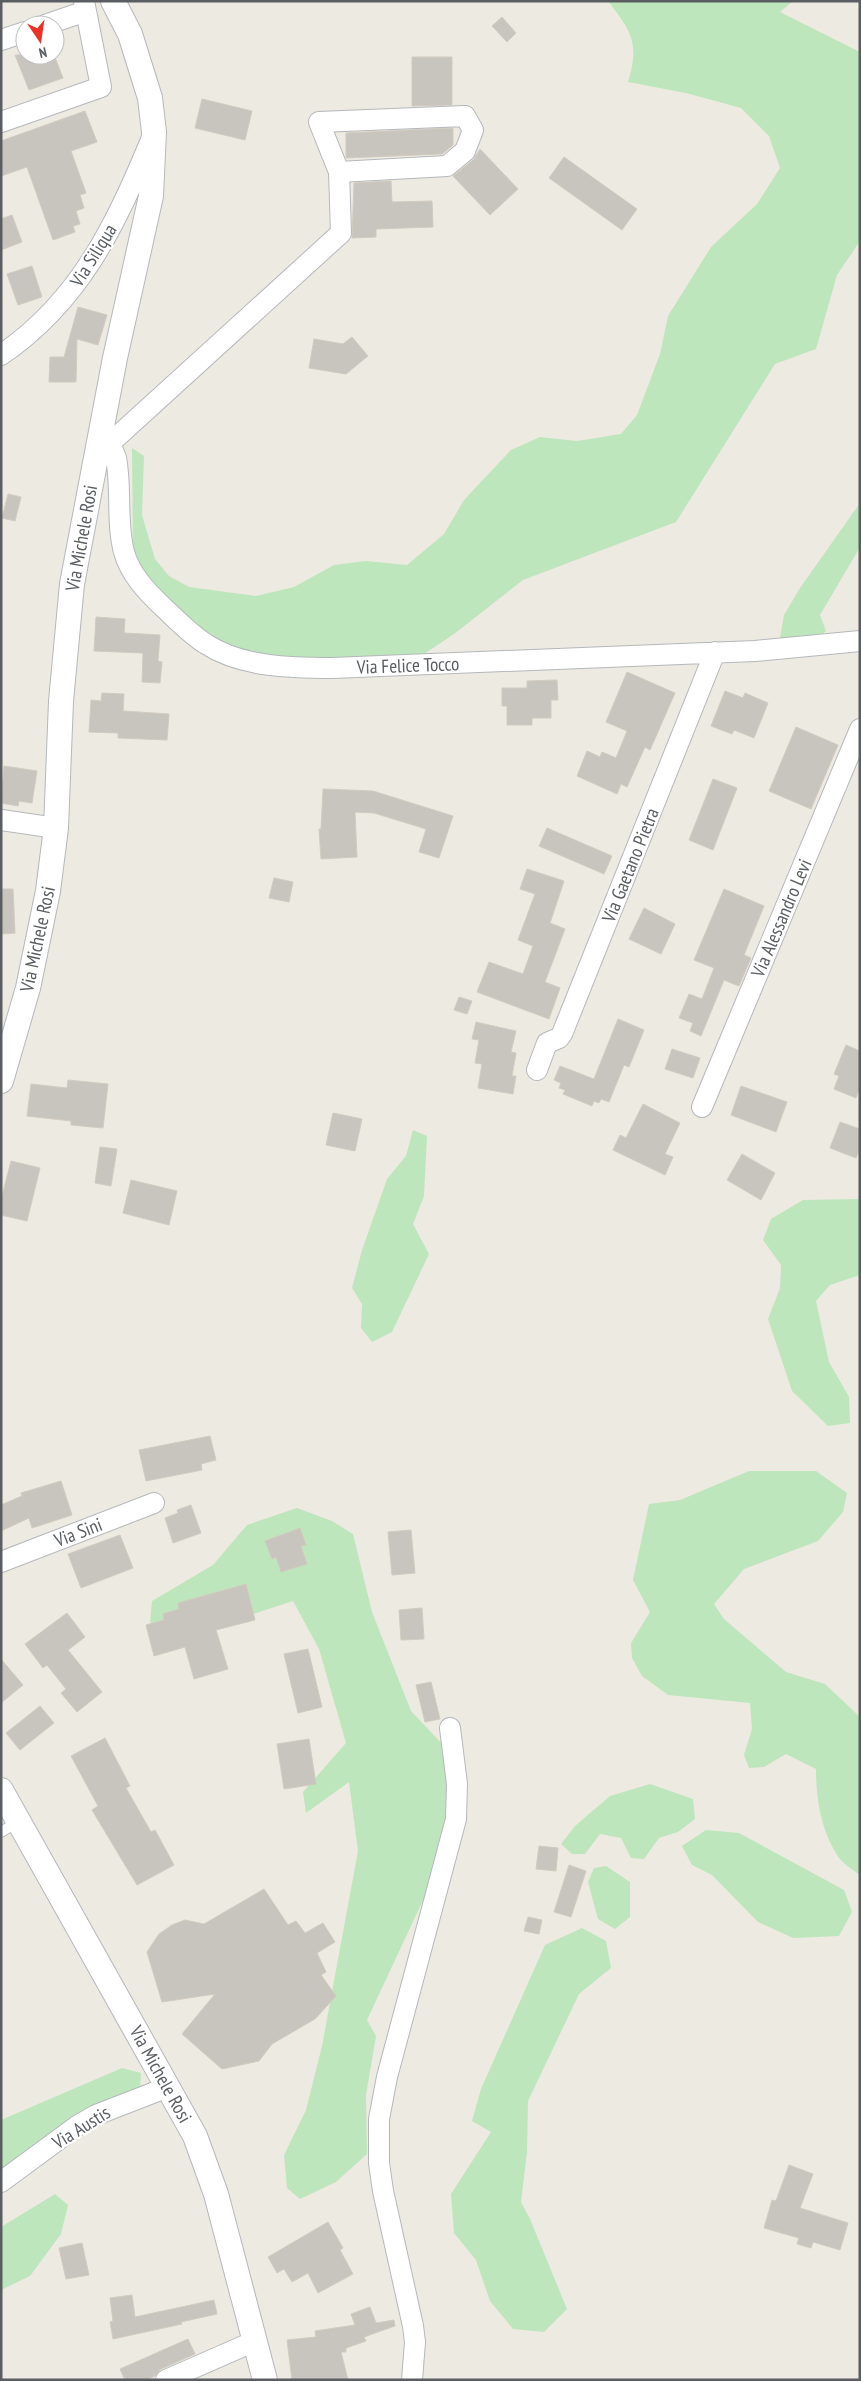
<svg xmlns="http://www.w3.org/2000/svg" width="861" height="2381" font-family="'PT Sans Narrow',sans-serif">
<rect width="100%" height="100%" fill="#edeae1"/>
<!-- green -->
<path fill="#bee6bc" d="M608,1H793L780,12L860,52V241L837,275L816,349L775,364L676,522L523,580L454,634L424,654L407,660L285,664L212,645L142,577L133,554L132,448L144,456L142,515L155,559L169,576L189,587L256,596L294,587L334,565L366,561L407,565L444,534L464,500L511,450L540,437L577,441L621,434L637,415L660,354L668,316L711,247L757,204L780,168L769,136L741,108L686,93L628,82C640,43 631,31 608,1Z
M860,503V547L820,615L826,631L810,644L780,638L784,615L800,588Z
M413,1130L427,1136L424,1196L413,1224L429,1254L392,1332L372,1342L361,1328L362,1304L352,1288L362,1250L387,1179L406,1156Z
M860,1199V1275L830,1285L816,1301L829,1362L849,1397L850,1423L828,1426L792,1391L768,1319L780,1288L781,1265L763,1240L771,1219L803,1200Z
M749,1471H816L847,1493L843,1512L818,1541L744,1569L714,1604L724,1619L786,1672L825,1684L860,1717V1875C853,1870 844,1864 839,1858C821,1831 816,1800 816,1769L786,1754L764,1767L749,1768L744,1755L752,1729L750,1703L668,1695L642,1676L632,1658L631,1643L650,1612L633,1580L649,1504L680,1500Z
M297,1508L332,1521L353,1534L372,1612L411,1711L445,1747L454,1793L432,1881L367,2020L376,2036L366,2095L367,2154L336,2182L300,2199L287,2188L284,2155L306,2110L322,2046L358,1851L349,1782L306,1813L303,1792L346,1743L319,1649L293,1601L180,1638L150,1622L152,1601L213,1565L247,1525Z
M650,1784L693,1799L695,1819L678,1832L659,1838L644,1859L631,1858L621,1838L600,1834L585,1854H572L561,1844L575,1826L610,1796Z
M706,1830L739,1833L844,1890L852,1912L839,1936L793,1938L758,1922L712,1875L692,1865L682,1846Z
M606,1866L630,1882V1917L615,1929L598,1919L588,1882L594,1868Z
M582,1928L606,1941L611,1968L579,1994L528,2101L527,2152L521,2202L530,2219L567,2309L544,2332L513,2329L490,2301L476,2260L454,2233L451,2194L491,2132L472,2121L481,2089L545,1945Z
M122,2068L141,2073L140,2088L1,2170V2120Z
M55,2194L68,2205L61,2234L30,2276L1,2290V2227Z"/>
<!-- building -->
<path fill="#c8c5be" stroke="#d2cbbf" d="M502,17L516,33L507,42L492,26Z
M15,55H54L63,78L29,90Z
M412,57H452V105L412,106Z
M202,99L252,111L245,140L195,128Z
M85,111L97,142L71,151L86,193L80,195L84,208L76,211L80,224L73,226L75,232L53,240L27,167L1,176V141Z
M453,128V145L442,154L346,158V133Z
M480,149L518,189L490,215L453,176L473,160Z
M564,157L637,209L622,230L549,178Z
M391,181L392,202L432,201L433,227L376,229V237L352,238L354,183Z
M12,215L22,242L1,250V219Z
M32,266L42,297L18,305L7,274Z
M78,307L107,315L98,345L77,339L76,382H49L50,357H64Z
M352,337L368,356L346,374L309,368L314,339L343,344Z
M8,494L21,497L15,521L2,518Z
M96,617L125,619L124,633L160,635L158,661L162,662L160,683L142,682L143,653L94,651Z
M627,672L675,693L650,750L645,747L627,787L621,784L617,794L577,776L587,751L600,757L602,752L616,758L627,731L606,722Z
M557,680L558,700H551V718H532V725H507V706H502V688H527V681Z
M725,691L743,698L745,693L768,703L754,738L734,730L732,734L711,726Z
M102,693L124,694L123,711L169,714L167,740L118,738V733L89,732L91,700L101,701Z
M796,727L838,745L811,809L769,791Z
M4,766L37,771L32,803L19,801L18,806L1,803Z
M713,779L737,788L713,850L689,840Z
M323,789L373,791L453,816L439,858L419,852L426,829L374,813L355,812L357,857L321,859L319,829H321Z
M547,828L612,856L604,874L539,846Z
M527,869L564,881L550,923L565,929L545,982L560,988L549,1019L477,992L489,962L523,974L533,946L518,940L535,894L520,889Z
M274,878L293,882L289,902L269,898Z
M1,889H13L15,933L1,934Z
M724,889L764,906L744,955L751,958L739,986L724,980L701,1036L690,1031L693,1023L679,1018L689,994L702,999L714,968L694,960Z
M644,908L675,924L661,954L629,939Z
M459,997L472,1001L467,1014L454,1010Z
M618,1019L644,1030L629,1067L624,1065L609,1102L601,1099L599,1103L594,1101L592,1106L563,1094L565,1090L559,1088L561,1083L554,1080L560,1066L594,1079Z
M476,1022L516,1031L511,1052L516,1053L512,1076H516L513,1094L478,1088L482,1064L475,1063L479,1040L472,1039Z
M846,1045L860,1051V1087L856,1098L834,1089L839,1076L834,1074Z
M672,1049L700,1058L693,1078L665,1069Z
M68,1080L108,1084L103,1128L71,1125V1121L27,1116L31,1084L67,1088Z
M741,1086L787,1102L776,1132L731,1115Z
M643,1104L680,1123L665,1154L673,1157L665,1175L613,1150L620,1135L626,1138Z
M333,1113L362,1119L355,1151L326,1145Z
M840,1122L860,1129V1149L856,1158L830,1148Z
M100,1147L117,1149L111,1186L95,1183Z
M742,1154L775,1173L761,1200L727,1180Z
M11,1161L40,1168L27,1221L1,1215V1200Z
M131,1180L177,1191L169,1225L123,1213Z
M210,1436L216,1460L201,1464L202,1470L146,1481L139,1450Z
M61,1481L72,1515L32,1528L29,1518L1,1531V1505L22,1496L21,1493Z
M191,1505L201,1533L173,1543L165,1518L178,1513L177,1510Z
M300,1528L306,1545L301,1546L307,1564L281,1572L276,1557L272,1559L265,1541Z
M411,1530L415,1573L392,1575L388,1532Z
M120,1535L133,1568L81,1588L68,1554Z
M246,1584L255,1620L216,1630L228,1669L194,1679L185,1647L154,1656L146,1625L164,1620L163,1614L179,1609L178,1603Z
M422,1608L424,1639L401,1640L399,1610Z
M67,1613L85,1637L68,1650L102,1692L77,1712L61,1693L66,1689L47,1665L43,1668L25,1644Z
M308,1649L322,1707L298,1713L284,1654Z
M1,1659L23,1685L1,1703Z
M431,1682L440,1719L425,1722L416,1685Z
M40,1706L54,1723L20,1750L6,1733Z
M105,1738L130,1786L126,1788L151,1832L155,1830L174,1865L137,1885L92,1810L98,1806L71,1756Z
M309,1739L316,1784L284,1789L277,1744Z
M539,1846L558,1848L556,1871L536,1869Z
M569,1865L586,1871L571,1917L554,1912Z
M264,1889L288,1925L296,1921L305,1933L323,1923L335,1942L317,1953L326,1972L321,1975L336,1996L315,2019L272,2044L259,2061L222,2069L182,2034L215,1994L162,2002L147,1952L159,1934L172,1925L185,1920L204,1924Z
M528,1917L542,1920L539,1934L524,1931Z
M789,2165L813,2174L800,2208L848,2223L840,2250L813,2242L811,2248L797,2244L799,2238L764,2228L772,2200L776,2201Z
M328,2222L343,2248L340,2250L353,2274L318,2293L308,2273L292,2282L284,2269L277,2273L268,2257Z
M82,2243L89,2275L66,2279L59,2248Z
M132,2295L135,2317L214,2300L217,2314L181,2322L182,2324L113,2339L110,2322L113,2321L110,2298Z
M370,2307L376,2323L394,2320L395,2326L364,2337L366,2341L346,2348V2352H341L348,2380H292L287,2340L316,2337L315,2331L355,2325L351,2314Z
M188,2339L195,2354L161,2369L155,2376L146,2380H125L120,2369Z"/>
<g fill="none" stroke-linecap="round" stroke-linejoin="round">
<!-- service casing -->
<g stroke="#b4b8bc" stroke-width="12">
<path id="service" d="M1,1832L19,1821"/>
</g>
<!-- minor casing -->
<g stroke="#b4b8bc" stroke-width="22">
<path id="minor" d="M45,25L86,11L84,1
M1,40L25,32
M1,122L101,87L86,11
M1,355C80,301 115,226 151,140
M100,438L112,448L116,458C122,489 116,522 124,552C130,574 147,592 163,607C177,620 190,634 206,644C241,667 291,668 332,668L755,651L860,641
M108,445L341,233L339,172L319,122L465,116L473,130L465,151L447,166L339,172
M1,820L56,828
M537,1070L547,1043L559,1038L562,1034L715,652
M702,1107L860,729
M1,1562L154,1503
M1,2182L77,2126L96,2115L168,2087
M166,2380L255,2341
M412,2380L415,2342L413,2326L383,2191L379,2163V2119L387,2077L456,1819L457,1784L450,1728"/>
</g>
<!-- tertiary casing -->
<g stroke="#b4b8bc" stroke-width="26">
<path id="tertiary" d="M1,1081L28,988L48,891L56,828L61,701L72,584L115,358L151,196L154,132L150,98L130,34L113,1
M1,1790L195,2136L216,2194L265,2380"/>
</g>
<!-- service -->
<use href="#service" stroke="#fff" stroke-width="10"/>
<!-- minor -->
<use href="#minor" stroke="#fff" stroke-width="20"/>
<!-- tertiary -->
<use href="#tertiary" stroke="#fff" stroke-width="24"/>
</g>
<g text-anchor="middle" dominant-baseline="central" stroke-width="4.5" stroke-linejoin="round" paint-order="stroke">
<!-- street labels -->
<g font-size="19" fill="#5a5e62" stroke="#fff">
<text transform="translate(93 255) rotate(-58)">Via Siliqua</text>
<text transform="translate(81 538) rotate(-80)">Via Michele Rosi</text>
<text transform="translate(408 665) rotate(-2)">Via Felice Tocco</text>
<text transform="translate(630 865) rotate(-68)">Via Gaetano Pietra</text>
<text transform="translate(781 918) rotate(-67)">Via Alessandro Levi</text>
<text transform="translate(37 939) rotate(-78)">Via Michele Rosi</text>
<text transform="translate(78 1532) rotate(-21)">Via Sini</text>
<text transform="translate(161 2074) rotate(61)">Via Michele Rosi</text>
<text transform="translate(81 2127) rotate(-32)">Via Austis</text>
</g>
</g>
<!-- border -->
<rect width="861" height="2381" fill="none" stroke="#5a5e62" stroke-width="5"/>
<!-- north arrow -->
<g transform="translate(40 40) rotate(167)"><circle r="24" fill="#ffffff" stroke="#bdbfc0"/>
<path d="M0-4L9 19L0 12L-9 19Z" fill="#ec3128"/>
<text y="-8" font-size="14" font-weight="bold" text-anchor="middle" fill="#5a5e62">N</text>
</g>
</svg>
